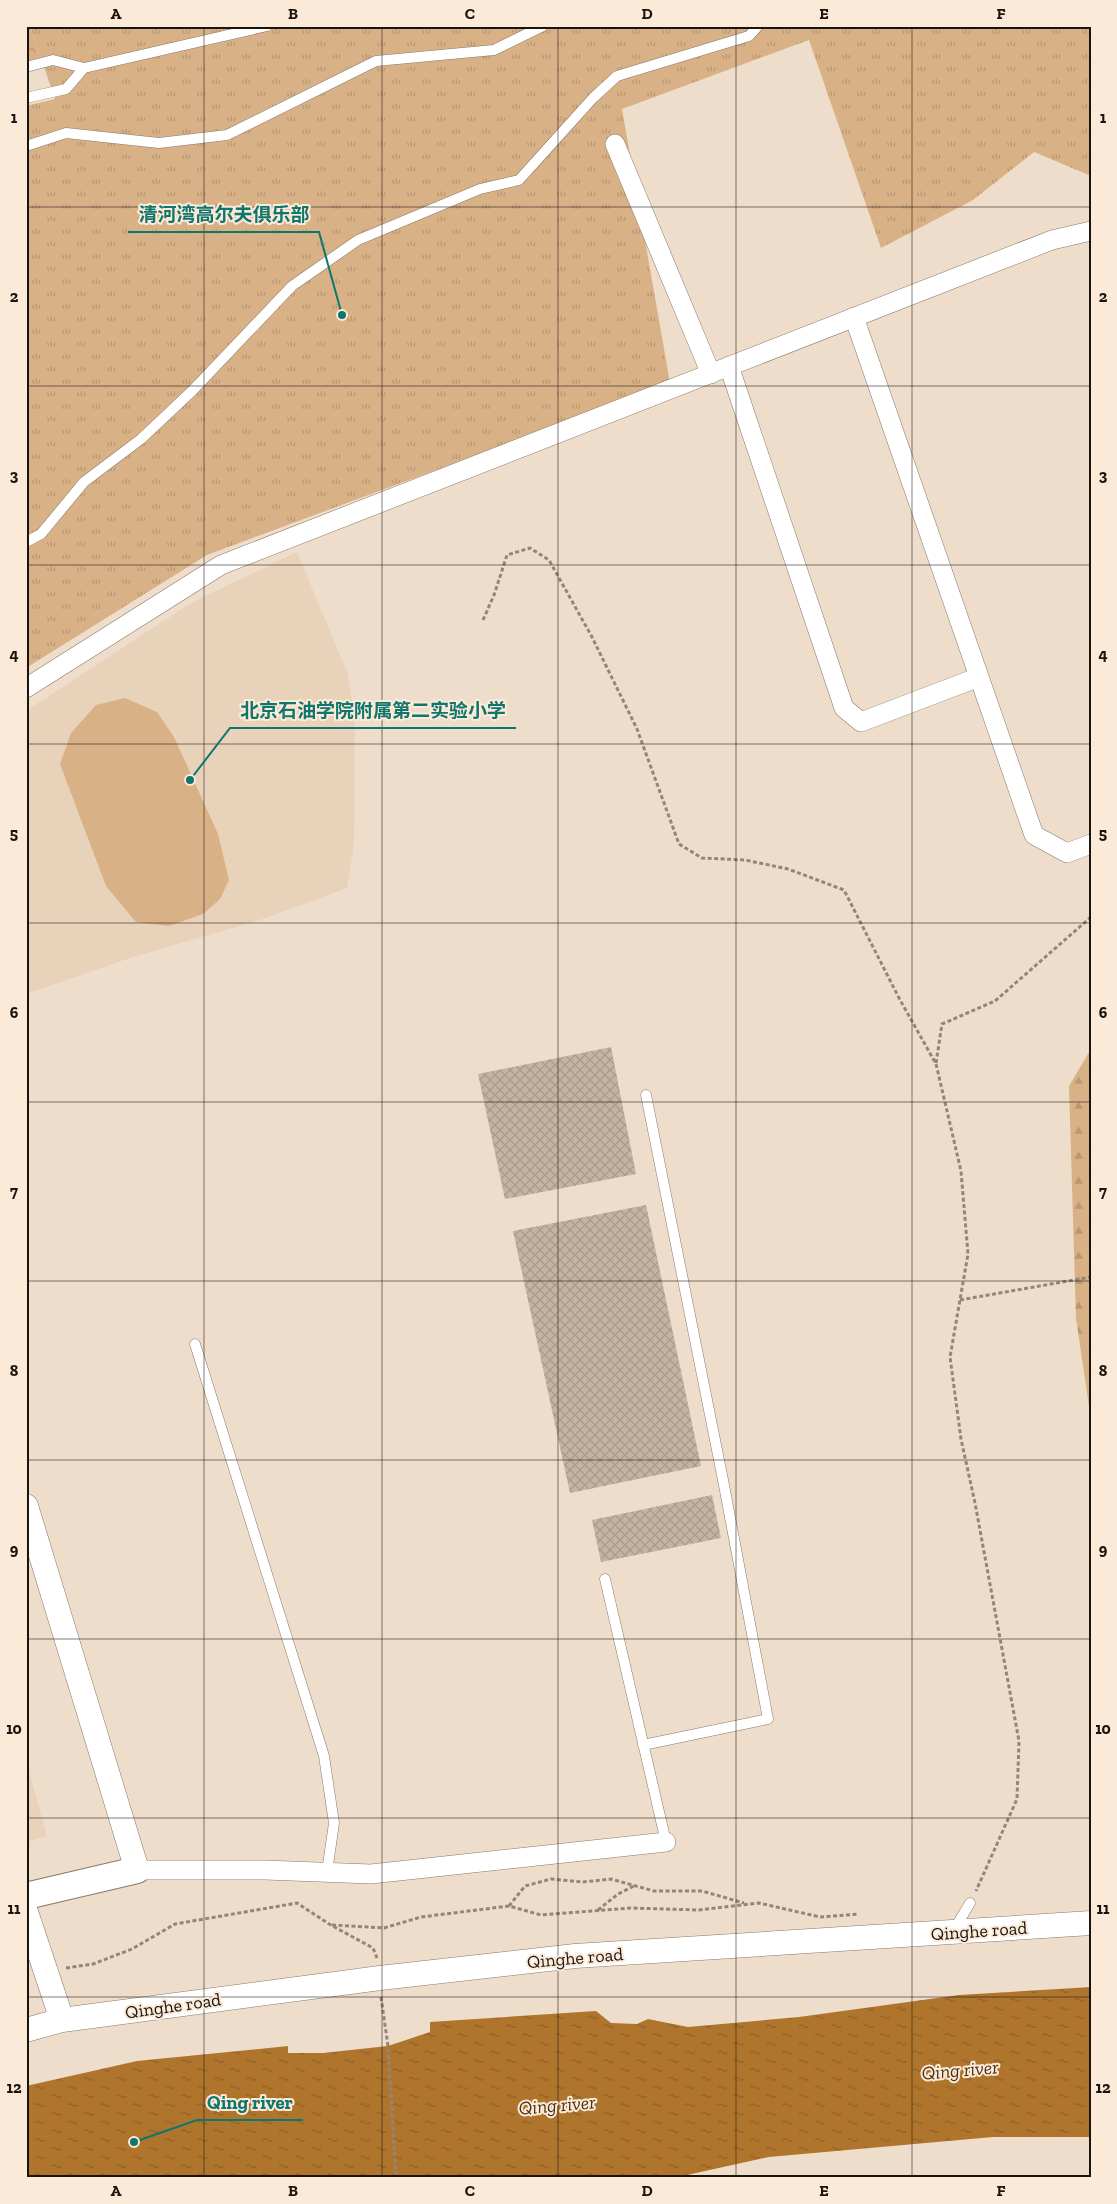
<svg xmlns="http://www.w3.org/2000/svg" width="1117" height="2204" font-family="'Zilla Slab','Noto Sans SC',serif">
<defs>
<pattern id="grass-tufts" width="24" height="20" patternUnits="userSpaceOnUse" patternTransform="scale(1.25)"><rect width="24" height="20" fill="#d9b186"/><path d="M3 7l-1-3M5 7V3M7 7l1-3M15 17l-1-3M17 17v-4M19 17l1-3" fill="none" stroke="#ba9772"/></pattern>
<pattern id="forest-firs" width="22" height="20" patternUnits="userSpaceOnUse" patternTransform="scale(1.25)"><rect width="22" height="20" fill="#d9b186"/><path d="M5 1l3.5 6h-7zM16 11l3.5 6h-7z" fill="#ba9772"/></pattern>
<pattern id="park-crowns" width="20" height="18" patternUnits="userSpaceOnUse" patternTransform="scale(1.25)"><rect width="20" height="18" fill="#d9b186"/><path d="M2 6a3 3 0 1 1 6 0M12 15a3 3 0 1 1 6 0" fill="none" stroke="#ba9772"/></pattern>
<pattern id="water-ripples" width="26" height="14" patternUnits="userSpaceOnUse" patternTransform="scale(1.25)"><rect width="26" height="14" fill="#af752d"/><path d="M2 4q2-2 4 0t4 0M15 11q2-2 4 0t4 0" fill="none" stroke="#8e5f25"/></pattern>
<pattern id="building-cross-hatch" width="8" height="8" patternUnits="userSpaceOnUse" patternTransform="scale(1.25)"><rect width="8" height="8" fill="#c5b4a2"/><path d="M0 0l8 8M0 8l8-8" fill="none" stroke="#a99a8a"/></pattern>
</defs>
<rect width="100%" height="100%" fill="#efddcb"/>
<!-- built -->
<path fill="#e9d2ba" d="M297,552L347,672L355,716L354,844L347,888L266,918L130,958L26,994V711L191,603Z
M26,1760L47,1836L26,1842Z"/>
<!-- grass -->
<path fill="url(#grass-tufts)" d="M30,26H1091V176L1034,152L973,200L881,248L809,40L622,109L670,383L207,555L26,668V106L55,99Z"/>
<!-- forest -->
<path fill="url(#forest-firs)" d="M1091,1049V1420L1076,1318L1069,1086Z"/>
<!-- park -->
<path fill="url(#park-crowns)" d="M26,26H30L41,58L26,61Z"/>
<!-- pitch -->
<path fill="#d9b186" d="M125,698L157,712L174,737L218,834L229,880L220,899L203,914L169,926L136,922L106,886L60,764L71,733L96,705Z"/>
<!-- water -->
<path fill="url(#water-ripples)" d="M1091,1987V2137H993L769,2157L687,2175L647,2178H26V2086L137,2061L288,2046V2053H323L388,2046L430,2032V2022L596,2011L611,2023L637,2024L648,2019L688,2027L799,2017L959,1995Z"/>
<!-- building -->
<path fill="url(#building-cross-hatch)" d="M611,1047L636,1174L505,1199L478,1074Z
M646,1205L701,1466L570,1493L513,1231Z
M712,1495L721,1538L601,1562L592,1520Z"/>
<g fill="none" stroke-linecap="round" stroke-linejoin="round">
<!-- service casing -->
<g stroke="#897968" stroke-width="11">
<path id="service" d="M26,67L53,60L84,68L66,89L26,98
M84,68L267,26
M26,146L66,133L159,143L227,135L376,61L494,50L543,26
M26,542L41,534L84,482L141,439L192,391L292,286L358,240L480,189L519,180L593,98L617,76L749,36L758,26
M195,1344L324,1756L334,1823L327,1872
M605,1579L666,1842
M643,1745L768,1719L723,1480L646,1095
M954,1930L970,1903"/>
</g>
<!-- minor casing -->
<g stroke="#897968" stroke-width="20">
<path id="minor" d="M615,144L711,374
M854,317L1034,835L1067,853L1091,844
M729,366L844,708L861,722L979,677
M26,688L221,565L1052,240L1091,231
M137,1870H265L371,1874L666,1842"/>
</g>
<!-- tertiary casing -->
<g stroke="#897968" stroke-width="25">
<path id="tertiary" d="M26,1506L137,1870
M26,1912L62,2020L26,2030
M62,2020L380,1978L575,1956L1091,1923"/>
</g>
<!-- secondary casing -->
<g stroke="#897968" stroke-width="28">
<path id="secondary" d="M26,1896L137,1870"/>
</g>
<!-- path -->
<path stroke="#938679" stroke-width="3" stroke-dasharray="4 2.5" stroke-linecap="butt" d="M483,620L494,595L507,555L530,548L549,560L592,637L637,729L679,844L702,858L745,860L788,869L844,890L899,998L936,1064L961,1171L968,1254L950,1357L961,1439L975,1503L1019,1741L1017,1799L976,1891
M936,1063L942,1024L995,1001L1091,917
M960,1300L1091,1277
M509,1906L525,1886L551,1879L583,1882L611,1879L654,1891H702L744,1903
M598,1910L618,1894L634,1886
M332,1925L384,1928L421,1917L509,1906L541,1915L631,1908L699,1910L759,1903L820,1917L859,1914
M66,1968L93,1964L132,1949L175,1924L297,1903L329,1924L373,1948L377,1958
M381,1997L388,2046L396,2178"/>
<!-- service -->
<use href="#service" stroke="#fff" stroke-width="10"/>
<!-- minor -->
<use href="#minor" stroke="#fff" stroke-width="19"/>
<!-- tertiary -->
<use href="#tertiary" stroke="#fff" stroke-width="24"/>
<!-- secondary -->
<use href="#secondary" stroke="#fff" stroke-width="26"/>
</g>
<!-- grid -->
<path fill="none" stroke="#1a140e" stroke-width="1" stroke-opacity="0.55" d="M204,26V2178M382,26V2178M558,26V2178M736,26V2178M912,26V2178M26,207H1091M26,386H1091M26,565H1091M26,744H1091M26,923H1091M26,1102H1091M26,1281H1091M26,1460H1091M26,1639H1091M26,1818H1091M26,1997H1091"/>
<g text-anchor="middle" dominant-baseline="central" stroke-width="4" stroke-linejoin="round" paint-order="stroke">
<!-- street labels -->
<g font-size="18" fill="#1a140e" stroke="#fcead8">
<text transform="translate(979 1931) rotate(-4)">Qinghe road</text>
<text transform="translate(575 1958) rotate(-5)">Qinghe road</text>
<text transform="translate(173 2006) rotate(-8)">Qinghe road</text>
</g>
<!-- water labels -->
<g font-size="19" font-style="italic" fill="#4b3214" stroke="#fcead8">
<text transform="translate(960 2070) rotate(-5)">Qing river</text>
<text transform="translate(557 2105) rotate(-5)">Qing river</text>
</g>
</g>
<!-- callouts -->
<path fill="none" stroke="#0f766e" stroke-width="2" d="M342 315L319 232H128M190 780L230 728H516M134 2142L197 2120H303"/>
<g fill="#0f766e" stroke="#fcead8" stroke-width="2">
<circle cx="342" cy="315" r="5"/>
<circle cx="190" cy="780" r="5"/>
<circle cx="134" cy="2142" r="5"/>
</g>
<g font-size="19" text-anchor="middle" font-weight="bold" fill="#0f766e" stroke="#fcead8" stroke-width="4" stroke-linejoin="round" paint-order="stroke">
<text x="224" y="221">清河湾高尔夫俱乐部</text>
<text x="373" y="717">北京石油学院附属第二实验小学</text>
<text x="250" y="2109">Qing river</text>
</g>
<!-- border -->
<rect width="1117" height="2204" fill="none" stroke="#fcead8" stroke-width="55"/>
<rect x="28" y="28" width="1062" height="2148" fill="none" stroke="#1a140e" stroke-width="2"/>
<g font-size="16" text-anchor="middle" font-weight="bold" fill="#1a140e">
<text x="116" y="19">A</text>
<text x="293" y="19">B</text>
<text x="470" y="19">C</text>
<text x="647" y="19">D</text>
<text x="824" y="19">E</text>
<text x="1001" y="19">F</text>
<text x="14" y="123">1</text>
<text x="1103" y="123">1</text>
<text x="14" y="302">2</text>
<text x="1103" y="302">2</text>
<text x="14" y="481">3</text>
<text x="1103" y="481">3</text>
<text x="14" y="660">4</text>
<text x="1103" y="660">4</text>
<text x="14" y="839">5</text>
<text x="1103" y="839">5</text>
<text x="14" y="1018">6</text>
<text x="1103" y="1018">6</text>
<text x="14" y="1197">7</text>
<text x="1103" y="1197">7</text>
<text x="14" y="1376">8</text>
<text x="1103" y="1376">8</text>
<text x="14" y="1555">9</text>
<text x="1103" y="1555">9</text>
<text x="14" y="1734">10</text>
<text x="1103" y="1734">10</text>
<text x="14" y="1914">11</text>
<text x="1103" y="1914">11</text>
<text x="14" y="2093">12</text>
<text x="1103" y="2093">12</text>
<text x="116" y="2196">A</text>
<text x="293" y="2196">B</text>
<text x="470" y="2196">C</text>
<text x="647" y="2196">D</text>
<text x="824" y="2196">E</text>
<text x="1001" y="2196">F</text>
</g>
</svg>
